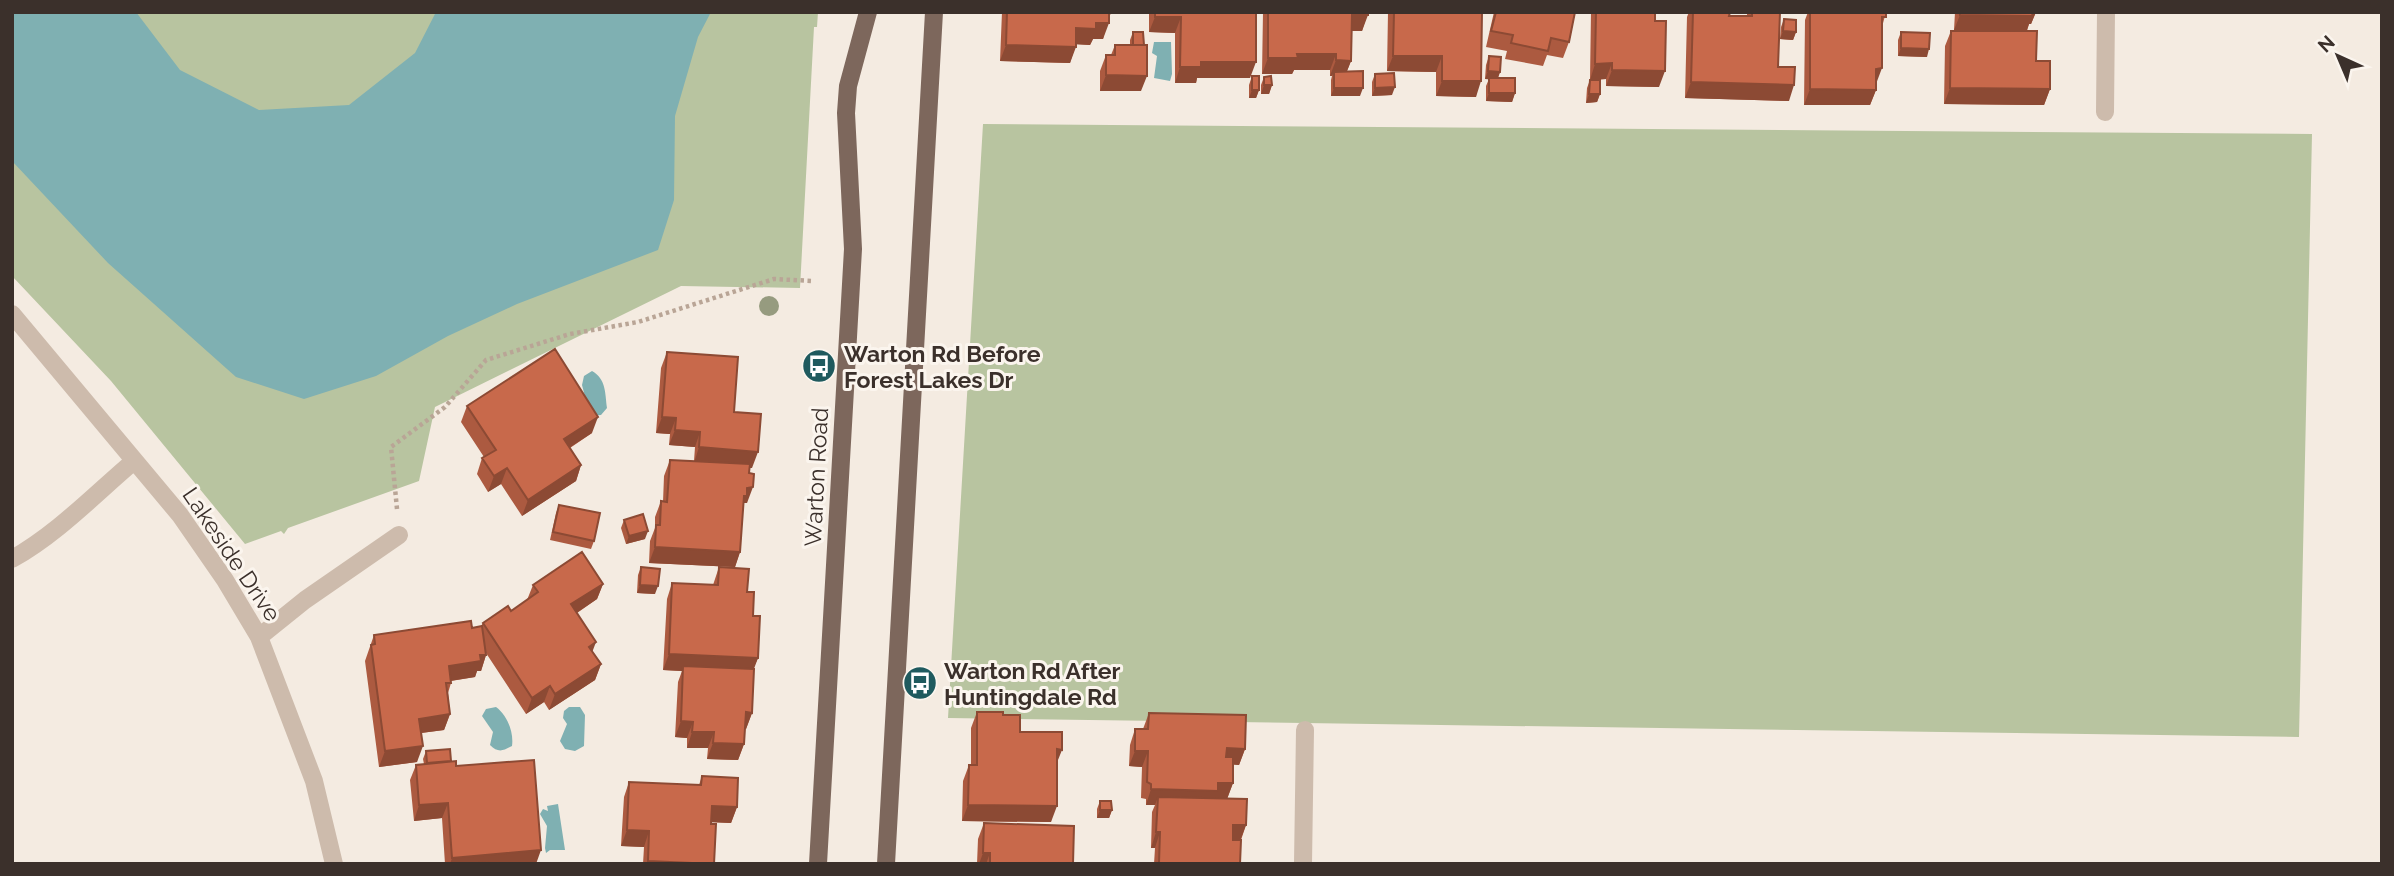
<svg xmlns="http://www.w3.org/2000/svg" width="2394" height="876" font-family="Raleway,sans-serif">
<rect width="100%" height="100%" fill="#f4ebe1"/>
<!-- green -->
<path fill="#b8c4a0" d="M12,12H818L817,27H814L800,288L681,286L435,407L419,481L288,528L284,534L281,531L245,544L111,381L12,276Z
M983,124L2312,134L2299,737L948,718Z"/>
<!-- water -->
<path fill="#7fb0b2" d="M12,12H136L180,70L259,110L349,105L415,53L436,12H711L698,37L675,116L674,200L658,250L517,304L448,336L376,376L304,399L236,377L108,263L12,161Z
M1154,42H1171L1172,74L1170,81L1154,78L1157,56L1152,53Z
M592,371C606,379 605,392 607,408L601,415L590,416L582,385L584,376Z
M496,707C507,715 514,732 512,746C503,751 498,753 490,745L493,732L482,716L486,709Z
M569,707H580L585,715L584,746L575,751L565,749L560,741L567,724L563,718L564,711Z
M558,804L565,850H550L546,853L545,848L547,826L540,814L543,809L548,811L547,806Z"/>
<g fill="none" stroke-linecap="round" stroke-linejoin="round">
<!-- path -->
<path stroke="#b9a596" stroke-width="4.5" stroke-dasharray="3.5 3.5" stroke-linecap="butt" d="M397,509L391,447L445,407L486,360L570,334L638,322L774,279L813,281"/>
<!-- street -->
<path stroke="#cdbbac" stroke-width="18" d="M2105,112L2106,12
M12,314L180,515L225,580L259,637L314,781L334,864
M12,559C57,534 95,494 134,461
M259,637L305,600L399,535
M1303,864L1305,730"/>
<!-- primary -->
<path stroke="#7d675c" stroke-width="18" d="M818,864L853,249L846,113L848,86L868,12
M886,864L934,12"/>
</g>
<!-- trees -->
<circle fill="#969b7f" cx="769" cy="306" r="10"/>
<!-- wall -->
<path fill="#ac5a40" d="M1002,12H1112L1110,15H1109L1103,39H1093L1090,45L1076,44L1070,63L1000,61Z
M1149,12H1256L1250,78H1197L1196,83H1175V33L1149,32Z
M1263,12H1368L1362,31H1351V61L1347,71L1360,96H1331V80L1332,76H1330V70H1294L1292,74H1262Z
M1388,12H1482L1476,97L1436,96V72L1387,71Z
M1494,12H1575L1569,42L1563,58L1547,55L1543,66L1505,59L1507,51L1486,47Z
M1591,12H1655L1659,87L1606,86V79L1590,80Z
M1689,12H1730L1729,16H1747V12H1780L1778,67L1789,101L1685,98L1687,17Z
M1808,12H1886L1882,27L1876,90L1870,105H1804L1805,20Z
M1955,12H2036L2031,24H2029L2027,31L2036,61L2050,89L2044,105L1944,104L1945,46L1951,31L1954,30Z
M1784,19L1796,32L1793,40L1780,39L1781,27Z
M1133,32L1141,91H1100V71L1106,55H1111L1115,45H1130V40Z
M1901,32L1927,57L1898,56V40Z
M1489,56L1500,72L1498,78L1515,93L1512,102L1486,101V86L1489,79H1485L1486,65Z
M1375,74L1392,95L1372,96V82Z
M1252,76L1259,90L1256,98H1249V85Z
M1264,77L1272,85L1269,94H1261V85Z
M1590,80L1600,94L1597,102L1586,103L1587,88Z
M667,352L734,412L752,468H749L747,503H744L743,506L740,552L735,567L649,563L650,541L655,528V517L661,501L663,502L664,476L670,460L694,461L695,447L669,445L670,434L656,433L661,368Z
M467,406L592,433L570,448L581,465L576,481L522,516L501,484L488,492L477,474L482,458L484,457L461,422Z
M559,505L594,541L591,549L550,540L556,513Z
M624,520L645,539L626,544L621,528Z
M641,567L655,594L637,593L638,575Z
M719,567L747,592L758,658L753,669L752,713L746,729H745L744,744L738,760L707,759L708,748H687V738L675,737L678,682L682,671L663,670L667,599L672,583L713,585Z
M603,584L597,599L577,613L593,652L601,664L595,680L549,710L544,702L526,714L486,653V655L481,671H477L475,677L451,681V683L448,693L450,714L444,730L421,733L417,762L379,767L365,661L374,635L472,628L481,626L483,623L511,611L527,600L533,585Z
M977,712L1003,715L1020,732L1057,762L1051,822L962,821L963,781L969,765H971V728Z
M1149,713L1245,749L1239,765L1233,764V783L1227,799L1246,825L1241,840L1240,864H1154L1155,848H1151L1152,812L1155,805H1146V799L1141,798L1142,767L1129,766L1130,745L1135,729H1143Z
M426,751L451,761L456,766L536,864H445L442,818L414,821L410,780L416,765L424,764L423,759Z
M702,776L737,807L731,823L711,822L714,864H643L644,847L621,846L624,797L629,782L699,785Z
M1100,801L1112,810L1109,818H1097V809Z
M984,823L1073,864H977L978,839Z"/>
<!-- shaded-wall -->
<path fill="#8c4a34" d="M2036,12L2031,24H2029L2026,32L1954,30L1960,15Z
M1352,15H1368L1362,31H1346Z
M1155,17H1181L1175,33L1149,32Z
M1096,23H1109L1103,39H1093L1090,45L1071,44L1076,28Z
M1783,31L1796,32L1793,40L1780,39Z
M1006,45L1076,47L1070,63L1000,61Z
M1901,48L1929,49L1927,57L1898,56Z
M1297,54H1336L1330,70H1294L1292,74H1262L1268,58Z
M1393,56H1442L1436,72L1387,71Z
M1336,60L1351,61L1345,76L1334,72L1332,76H1330Z
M1201,62H1256L1250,78H1197L1196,83H1175L1180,67Z
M1612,63L1606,79L1590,80L1595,64Z
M1882,68L1876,84V69Z
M1612,70L1665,71L1659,87L1606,86Z
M1488,71L1500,72L1497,80L1485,79Z
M1106,75L1147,76L1141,91H1100Z
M1442,81H1481L1476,97L1436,96Z
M1691,82L1794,85L1789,101L1685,98Z
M1264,85H1272L1269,94H1261Z
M1395,87L1392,95L1372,96L1375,88Z
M1334,88H1363L1360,96H1331Z
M1950,88L2050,89L2044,105L1944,104Z
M1810,89L1876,90L1870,105H1804Z
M1252,90H1259L1256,98H1249Z
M1489,93H1515L1512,102L1486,101Z
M1589,94H1600L1597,102L1586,103Z
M598,417L592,433L558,455L564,439Z
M662,417L676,418L670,434L656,433Z
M675,430L700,432L695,447L669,445Z
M699,447L758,452L752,468L694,463Z
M581,465L576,481L522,516L528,500Z
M507,468L501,484L488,492L494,476Z
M753,487L747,503H744L741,512L738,511L747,488Z
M648,531L645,539L626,544L629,536Z
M655,547L740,552L735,567L649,563Z
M603,584L597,599L566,620L571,604Z
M640,585L658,586L655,594L637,593Z
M596,642L590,658L589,647Z
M669,654L758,658L752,674L683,666L682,671L663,670Z
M480,655H486L481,671H477L475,677L443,682L449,666Z
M601,664L595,680L549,710L555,694Z
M550,686L544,702L526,714L532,698Z
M746,712L752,713L746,729L740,728Z
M450,714L444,730L413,734L419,719Z
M681,721L693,722L687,738L675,737Z
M692,732H714L708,748H687Z
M713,743L744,744L738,760L707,759Z
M423,746L417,762L379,767L385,751Z
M1227,748L1245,749L1239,765L1221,764Z
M1057,749L1062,750L1056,765Z
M1135,751H1148L1142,767L1129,766Z
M1218,783H1233L1227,799L1158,797L1155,805H1146L1151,789Z
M448,803L442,818L414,821L419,805Z
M968,805L1057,806L1051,822L962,821Z
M712,806L737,807L731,823L706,822Z
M1100,810H1112L1109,818H1097Z
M1233,825H1246L1240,841L1228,840Z
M627,830L649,831L644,847L621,846Z
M1156,832H1160L1155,848H1151Z
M541,850L536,864H450L452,858Z
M983,853H990L986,864H979Z
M648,861L703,864H647Z"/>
<!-- building -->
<path fill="#c8694b" stroke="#8c4a34" stroke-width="2" d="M1007,12H1109V23H1096V29L1076,28V47L1006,45Z
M1155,12H1256V62H1201V67H1180L1181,17H1155Z
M1268,12H1368V15H1352L1351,61L1336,60V54H1297L1298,58H1268Z
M1394,12H1482L1481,81H1442V56H1393Z
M1496,12H1575L1569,42L1551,38L1548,51L1511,43L1513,35L1491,31Z
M1596,12H1655V21H1666L1665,71L1612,70V63L1595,64Z
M1693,12H1730L1729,16H1752V12H1780L1778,67H1795L1794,85L1691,82Z
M1810,12H1886V17H1882V68L1876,69V90L1810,89Z
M1960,12H2033L2032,16L1960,15Z
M1784,19L1796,20V32L1783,31Z
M1951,31H2037L2036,61H2050V89L1950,88Z
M1133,32H1143L1144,45H1133Z
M1901,32L1930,33L1929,49L1901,48Z
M1115,45H1147V76L1106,75V55H1115Z
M1489,56L1501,57L1500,72L1488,71Z
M1363,71V88H1334V72Z
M1394,73L1395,87L1375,88V74Z
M1252,76H1259V90H1252Z
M1271,76L1272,85H1264V77Z
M1489,78H1515V93H1489Z
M1590,80H1600V94H1589Z
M555,349L598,417L564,439L581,465L528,500L507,468L494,476L482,458L496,450L467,406Z
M667,352L738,357L734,412L761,414L758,452L699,447L700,432L675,430L676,418L662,417Z
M670,460L750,464L749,473L754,474L753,487L747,488V496H744L740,552L655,547L656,525H660L661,501L667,502Z
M559,505L600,513L594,541L553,532Z
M643,514L648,531L629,536L624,520Z
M582,552L603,584L571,604L596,642L589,647L601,664L555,694L550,686L532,698L483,623L508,606L511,611L538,592L533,585Z
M641,567L660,569L658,586L640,585Z
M719,567L749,569L747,592H754L753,616H760L758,658L669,654L672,583L718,585Z
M471,621L472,628L482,626L486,655H480L481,661L449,666L451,683H446L450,714L419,719L423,746L385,751L371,645L375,644L374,635Z
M683,666L754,669L752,713L746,712L744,744L713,743L714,732H692L693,722L681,721Z
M977,712H1003V715H1020V732H1062V750L1057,749V806L968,805L969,765H977Z
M1149,713L1246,715L1245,749L1227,748L1226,757H1233V783H1218V791L1151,789V784L1147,782L1148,751H1135V729H1148Z
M450,749L451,761L427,763L426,751Z
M534,760L541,850L452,858L448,803L419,805L416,765L456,761V766Z
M702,776L738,778L737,807L712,806L711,824H716L714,864L648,861L649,831L627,830L629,782L701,785Z
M1158,797L1247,799L1246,825H1233V840H1241L1240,864L1159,863L1160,832H1156Z
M1100,801H1111L1112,810H1100Z
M984,823L1074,826L1073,864H990V853H983Z
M478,862L502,864H478Z"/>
<!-- icons -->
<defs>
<g id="bus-disc" transform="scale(1.75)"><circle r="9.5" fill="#1f5a5e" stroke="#fbf5ee"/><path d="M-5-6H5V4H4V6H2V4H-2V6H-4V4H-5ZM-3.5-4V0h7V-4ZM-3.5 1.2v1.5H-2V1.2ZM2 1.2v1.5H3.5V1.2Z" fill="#fff"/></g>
</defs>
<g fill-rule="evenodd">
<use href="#bus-disc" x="819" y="366"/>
<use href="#bus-disc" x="920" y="683"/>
</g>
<g text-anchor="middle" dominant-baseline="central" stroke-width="6" stroke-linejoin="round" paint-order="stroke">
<!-- poi labels -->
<g font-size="23" font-weight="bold" fill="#3b302b" stroke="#fbf5ee" text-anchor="start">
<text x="844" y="353">Warton Rd Before<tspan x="844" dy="26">Forest Lakes Dr</tspan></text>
<text x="944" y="670">Warton Rd After<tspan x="944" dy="26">Huntingdale Rd</tspan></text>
</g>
<!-- street labels -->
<g font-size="23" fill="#3b302b" stroke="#fbf5ee">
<text transform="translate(816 477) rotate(-87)">Warton Road</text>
<text transform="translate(232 554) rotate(56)">Lakeside Drive</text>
</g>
</g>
<!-- border -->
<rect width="2394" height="876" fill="none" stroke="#3b302b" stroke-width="28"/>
<!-- north arrow -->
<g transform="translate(2338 56) rotate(316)" stroke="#fbf5ee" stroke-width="5" paint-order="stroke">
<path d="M0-5L12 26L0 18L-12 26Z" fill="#3b302b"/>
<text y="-10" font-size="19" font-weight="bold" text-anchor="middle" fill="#3b302b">N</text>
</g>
</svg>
